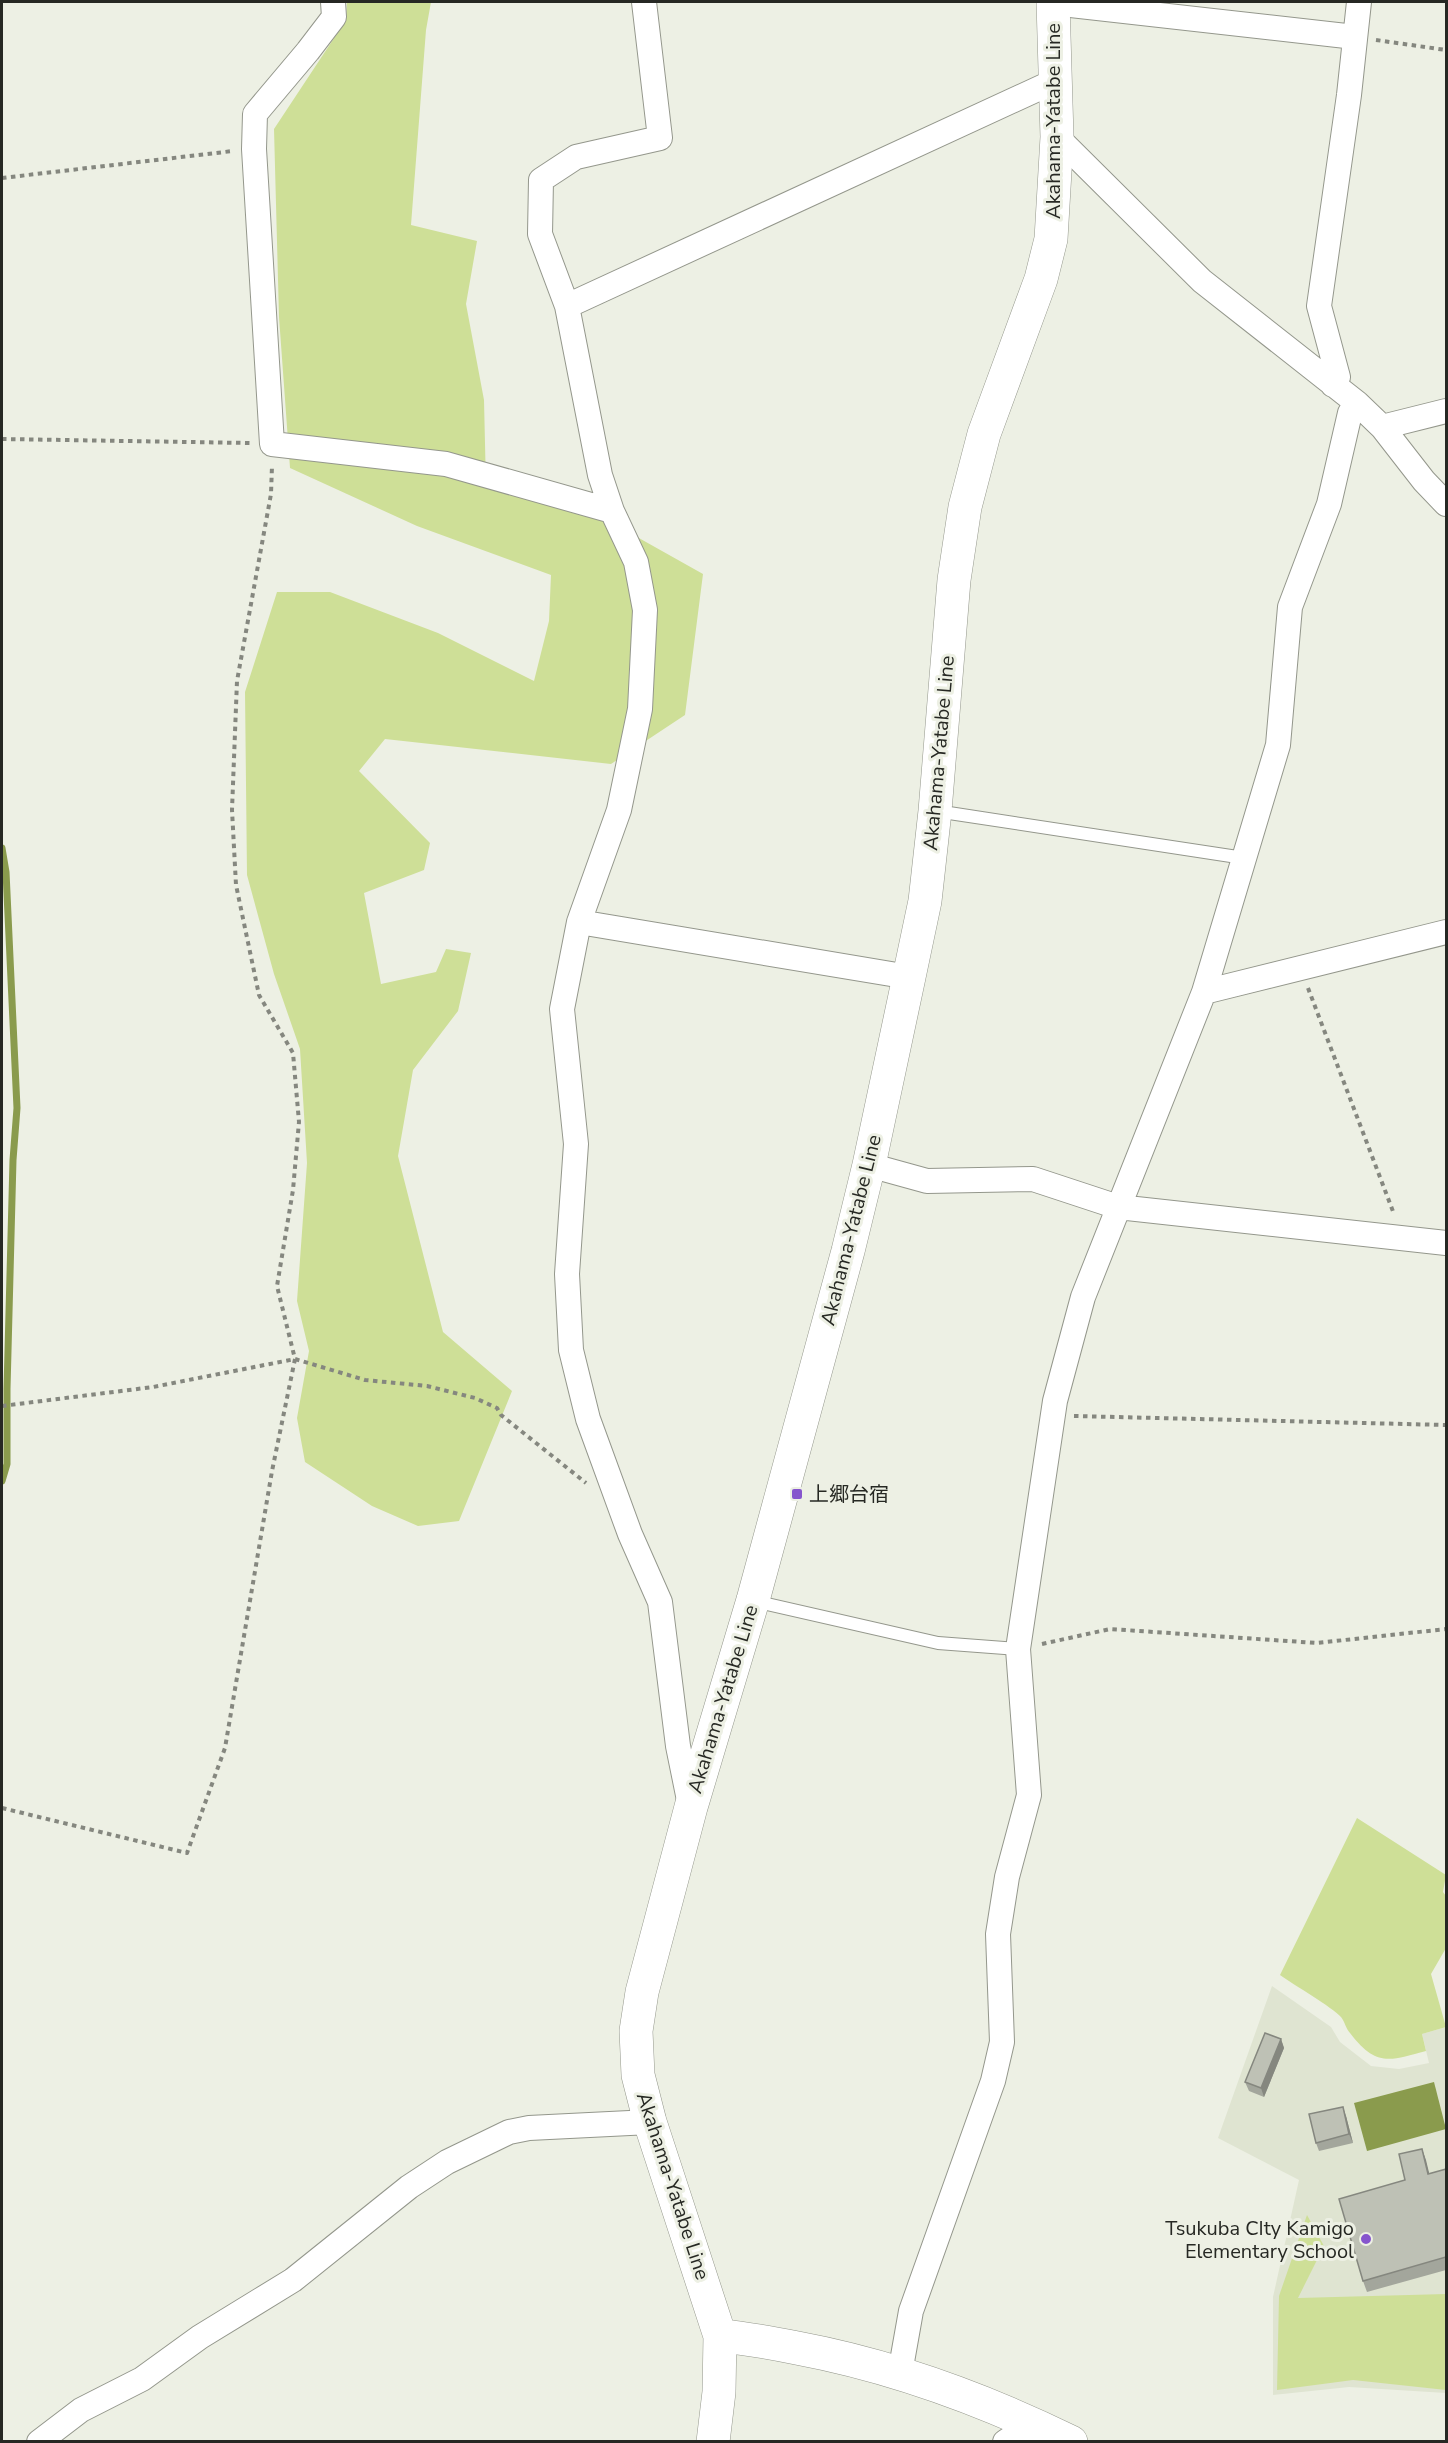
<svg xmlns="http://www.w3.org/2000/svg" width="1448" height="2443" font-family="'Nunito Sans','Noto Sans JP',sans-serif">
<rect width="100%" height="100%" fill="#edf0e4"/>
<!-- built -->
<path fill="#dfe4d1" d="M1272,1986L1331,2027L1340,2042L1371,2066L1399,2069L1429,2063L1422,2034L1446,2027V2393L1349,2387L1273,2395V2297L1299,2180L1218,2138Z"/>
<!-- green -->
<path fill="#cedf97" d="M347,2H431L426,30L411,225L477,241L466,304L484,400L486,487L605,519L703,574L685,715L611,764L385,739L359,771L430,843L424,870L364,893L381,984L436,972L446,949L471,953L458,1011L413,1070L398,1156L443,1332L512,1391L459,1521L418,1526L372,1506L305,1462L297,1418L309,1351L297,1301L307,1163L300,1049L274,974L247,875L245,692L277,592H330L438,633L534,681L549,621L551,575L417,526L290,468L279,317L274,129L346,20Z
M1357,1818L1446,1875L1443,1892L1446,1896V1948L1431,1974L1446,2027L1422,2034L1426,2051C1389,2061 1376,2067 1350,2033C1346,2029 1345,2022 1341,2017C1332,2007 1294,1985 1280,1975Z
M1307,2215L1324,2246L1298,2298L1446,2294V2390L1353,2380L1277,2390L1279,2296Z"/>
<!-- water -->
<path fill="#8a9b4d" d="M1434,2082L1446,2129L1367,2151L1354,2103Z"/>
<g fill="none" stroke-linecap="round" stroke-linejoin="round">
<!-- stream -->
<path stroke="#8a9b4d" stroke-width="7" d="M2,848L6,872L17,1108L13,1160L7,1389V1464L2,1481"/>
<!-- lane casing -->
<g stroke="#94978c" stroke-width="14">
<path id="lane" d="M936,811L1244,858
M754,1601L938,1643L1018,1649"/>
</g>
<!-- street casing -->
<g stroke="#94978c" stroke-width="26">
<path id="street" d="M333,2L334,17L308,51L255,114L254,149L272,444L446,464L612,511
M644,2L660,138L576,157L541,180L540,234L567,306L600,475L612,511L636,562L645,610L640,709L619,810L579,922L562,1009L576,1144L567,1274L571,1350L588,1419L630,1534L660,1602L678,1746L690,1805
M1053,3L1355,37
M1057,137L1202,281L1357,403L1382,427L1424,481L1446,504
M567,306L1055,81
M1333,385L1338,377L1319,306L1349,95L1359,2
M1382,427L1446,411
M579,922L909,977
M1204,992L1446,932
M869,1165L927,1181L1033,1179L1118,1207L1446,1243
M900,2373L911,2311L993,2081L1002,2042L998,1934L1007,1877L1029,1795L1018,1649L1055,1401L1083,1297L1204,992L1278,745L1290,607L1329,504L1350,413L1357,403
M39,2442L81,2410L142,2379L200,2337L293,2280L409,2187L447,2162L509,2132L529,2128L650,2122
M1005,2442L1033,2423"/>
</g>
<!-- secondary casing -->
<g stroke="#94978c" stroke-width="34">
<path id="secondary" d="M720,2336C746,2338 772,2343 797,2348C893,2366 983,2399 1071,2442
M713,2442L719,2392L720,2336L650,2122L638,2075L636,2031L642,1992L691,1807L753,1600L848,1251L869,1165L909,977L925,901L935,811L954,580L965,507L984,434L1041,279L1051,239L1057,137L1053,2"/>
</g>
<!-- path -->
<path stroke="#85877f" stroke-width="4" stroke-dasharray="4.5 4.5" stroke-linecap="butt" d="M1376,40L1446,50
M2,178L233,151
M2,439L250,443
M1308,988L1394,1214
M2,1406L153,1387L295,1359L365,1380L427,1386L475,1398L497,1408L501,1415L586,1483
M1074,1416L1446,1425
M1042,1644L1110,1629L1317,1643L1446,1629
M2,1808L187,1853L225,1748L272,1471L295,1359L277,1286L293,1190L299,1122L293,1053L259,995L236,885L232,810L237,681L271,494L272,466"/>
<!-- lane -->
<use href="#lane" stroke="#fff" stroke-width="12"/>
<!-- street -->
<use href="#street" stroke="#fff" stroke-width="24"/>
<!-- secondary -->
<use href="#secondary" stroke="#fff" stroke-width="33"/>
</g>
<!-- wall -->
<path fill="#a3a69c" d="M1281,2039L1284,2048L1264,2097L1249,2091L1245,2082Z
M1346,2116L1353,2143L1319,2151L1316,2143Z
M1422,2149L1429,2174L1446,2169V2270L1367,2292L1363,2281L1405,2180Z"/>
<!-- shaded-wall -->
<path fill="#85877f" d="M1281,2039L1284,2048L1264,2097L1261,2088Z
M1343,2107L1346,2116L1353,2143L1349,2134Z
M1422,2149L1426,2160L1432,2185L1428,2174Z"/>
<!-- building -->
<path fill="#bec1b5" stroke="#85877f" stroke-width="1.5" d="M1265,2033L1281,2039L1261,2088L1245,2082Z
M1343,2107L1349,2134L1316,2143L1309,2114Z
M1422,2149L1428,2174L1446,2169V2257L1363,2281L1339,2199L1405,2180L1399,2154Z"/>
<!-- markers -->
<g fill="#8655cd" stroke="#edf0e4" stroke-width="2">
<rect x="791" y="1488" width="12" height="12" rx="3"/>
<circle cx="1366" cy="2239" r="6"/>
</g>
<g text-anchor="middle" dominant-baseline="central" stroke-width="6" stroke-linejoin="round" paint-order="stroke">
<!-- street labels -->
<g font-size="20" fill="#262823" stroke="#edf0e4">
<text transform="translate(1053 121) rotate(-90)">Akahama-Yatabe Line</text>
<text transform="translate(939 753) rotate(-85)">Akahama-Yatabe Line</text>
<text transform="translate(851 1230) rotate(-76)">Akahama-Yatabe Line</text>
<text transform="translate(723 1699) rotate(-73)">Akahama-Yatabe Line</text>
<text transform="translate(673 2186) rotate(72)">Akahama-Yatabe Line</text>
</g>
<!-- poi labels -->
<g font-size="20" fill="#262823" stroke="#edf0e4" text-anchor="start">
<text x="809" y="1494">上郷台宿</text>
<text x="1354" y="2228" text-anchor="end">Tsukuba CIty Kamigo<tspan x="1354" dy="23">Elementary School</tspan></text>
</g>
</g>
<!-- border -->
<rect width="1448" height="2443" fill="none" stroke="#262823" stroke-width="6"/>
</svg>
